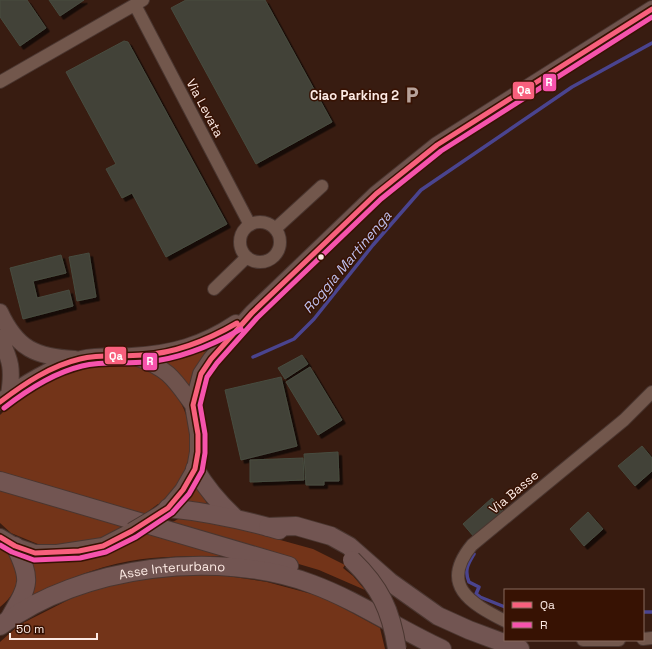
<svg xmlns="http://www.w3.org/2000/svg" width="652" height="649" font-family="'Space Grotesk',sans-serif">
<defs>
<filter id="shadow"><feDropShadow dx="3.5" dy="3.5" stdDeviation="0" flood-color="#0009"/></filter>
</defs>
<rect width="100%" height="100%" fill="#381c11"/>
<!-- green -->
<path fill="#733419" d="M207,351L194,372L189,387L161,361Z
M103,362C112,362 121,361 130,362C136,363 142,367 147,370C182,387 198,428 187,465C182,481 170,493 160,505L158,504L142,516L0,474V415C29,386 64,372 103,362Z
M196,476L199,490L209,507L177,505Z
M0,488L126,527L109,538L45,547L11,533L0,523Z
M193,516L313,549L345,565L343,568L353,576L365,590L319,570L167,525L182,517Z
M151,531L226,554L219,556C189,556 159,556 130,561C94,567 59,583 26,599L29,559C75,562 112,556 151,531Z
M0,546C23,564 23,589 0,607Z
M207,573L267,582L323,597L380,628L385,649H0V642L19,625L74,597L125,580Z"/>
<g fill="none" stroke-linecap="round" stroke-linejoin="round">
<!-- stream -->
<path stroke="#4a448f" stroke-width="3.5" d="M253,357L294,339L314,319L373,245L421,190L572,87L652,43
M474,554C468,564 464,570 469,582L479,587L476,594L480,597L505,607
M643,612H652"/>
</g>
<!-- building -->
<path fill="#434237" stroke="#474c40" filter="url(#shadow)" d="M0,0H27L46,28L20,46L0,17Z
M49,0H84L60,16Z
M186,0H265L332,122L256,164L171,8Z
M124,41L128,42L227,224L166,257L132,193L122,198L106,169L116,164L66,72Z
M89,253L96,297L77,301L69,257Z
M61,255L66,273L33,281L37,298L69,290L73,306L23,319L10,268Z
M302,355L308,364L285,379L278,368Z
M310,367L342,420L318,435L286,382Z
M281,377L297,446L241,460L225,390Z
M642,446L652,458V471L635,486L618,466Z
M338,452L339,481H324V485H306L304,454Z
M303,458L304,480L250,482V460Z
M492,498L504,512L475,538L463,524Z
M588,512L603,529L584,546L570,529Z"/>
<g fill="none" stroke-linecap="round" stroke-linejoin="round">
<!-- minor casing -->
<g stroke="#4a3630" stroke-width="14">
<path id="minor" d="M135,5L250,225
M0,82L143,0
M240 242a20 20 0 1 1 40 0a20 20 0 1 1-40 0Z
M275,229L322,186
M214,289L247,257
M505,621C470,603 439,585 472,545L624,420L652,392
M643,639L652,638
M583,640H619"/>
</g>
<!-- major casing -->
<g stroke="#4a3630" stroke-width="18">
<path id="major" d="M0,312C17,349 36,357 75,359
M0,338C11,361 13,369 9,395
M138,358C169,369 174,379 193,405
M0,402C20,386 56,364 81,359C98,355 115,357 132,356C172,354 203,345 236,323
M159,515L168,508L183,490L195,469L198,452V434L193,405L201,374L211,359L252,313L376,194L437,145L652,9
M0,537L15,546L35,553H57L103,546L132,531"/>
</g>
<!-- highway casing -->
<g stroke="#4a3630" stroke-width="20">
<g id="highway">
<path d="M195,469C206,488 218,502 234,517"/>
<path d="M0,481L289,566"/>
<path d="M168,508C207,512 241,519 279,530"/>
<path d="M268,527L296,526L331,536L349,546L390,582L438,616L469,630L520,649"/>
<path d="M9,619C28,586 33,582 15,546"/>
<path id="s1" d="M0,626C81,565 218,549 312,584C358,601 398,629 442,649"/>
</g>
</g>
<!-- minor -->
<use href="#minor" stroke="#72574c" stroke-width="12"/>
<!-- major -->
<use href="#major" stroke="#6f534d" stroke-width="16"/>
<!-- highway -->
<use href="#highway" stroke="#725552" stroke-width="18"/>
<!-- major-bridge casing -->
<g stroke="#4a3630" stroke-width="18" stroke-linecap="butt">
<path id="major-bridge" d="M132,531L159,515"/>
</g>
<!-- highway-bridge casing -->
<g stroke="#4a3630" stroke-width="20" stroke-linecap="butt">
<path id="highway-bridge" d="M352,560C380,587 391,610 397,649"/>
</g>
<!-- major-bridge -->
<use href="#major-bridge" stroke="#6f534d" stroke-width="16"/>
<!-- highway-bridge -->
<use href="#highway-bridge" stroke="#725552" stroke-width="18"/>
<!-- bus-1 casing -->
<g stroke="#371203" stroke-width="8">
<path id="bus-1" d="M0,402C24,384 50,366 80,359C100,354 122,357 143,355C177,353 208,340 237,323
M0,537L15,546L35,553L79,551L103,546L132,531L168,508L183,490L195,469L198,452V434L193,405L201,374L211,359L252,313L376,194L437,145L652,9"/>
</g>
<!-- bus-2 casing -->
<g stroke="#371203" stroke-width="8">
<path id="bus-2" d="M4,408C27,390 53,373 82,366C103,361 125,364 146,362C180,359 211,346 241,329
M0,545L12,552L34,560L80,558L106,552L136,537L172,513L189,494L202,471L205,453V434L200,405L207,377L217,363L257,318L381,199L441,151L652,17"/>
</g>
<!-- bus-1 -->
<use href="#bus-1" stroke="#f8607d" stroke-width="5"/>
<!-- bus-2 -->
<use href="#bus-2" stroke="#f653ac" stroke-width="5"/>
</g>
<!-- icons -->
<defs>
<g id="parking-bare" transform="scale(1.38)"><path d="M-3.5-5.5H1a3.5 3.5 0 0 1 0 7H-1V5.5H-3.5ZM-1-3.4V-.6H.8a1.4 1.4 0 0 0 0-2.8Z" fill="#b7a29a" stroke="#371203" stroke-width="2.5" paint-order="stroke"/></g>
</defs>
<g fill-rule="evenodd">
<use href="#parking-bare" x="412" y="95"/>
</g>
<!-- markers -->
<circle fill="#fceae4" stroke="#371203" stroke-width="1.5" cx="321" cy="257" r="3.5"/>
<g text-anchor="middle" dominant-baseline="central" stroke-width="3" stroke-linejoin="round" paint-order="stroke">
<!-- poi labels -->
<g font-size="13" font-weight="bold" fill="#fceae4" stroke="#371203" text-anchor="end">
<text x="399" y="95">Ciao Parking 2</text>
</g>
<!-- street labels -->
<g font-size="13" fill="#fceae4" stroke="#371203">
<text transform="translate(205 108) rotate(62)">Via Levata</text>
<text transform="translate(514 492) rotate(-40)">Via Basse</text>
<text stroke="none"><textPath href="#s1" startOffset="184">Asse Interurbano</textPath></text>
</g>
<!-- water labels -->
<g font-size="14" font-style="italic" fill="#bec0ee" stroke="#371203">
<text transform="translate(347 262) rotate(-50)">Roggia Martinenga</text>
</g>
</g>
<g stroke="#371203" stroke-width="1.5">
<rect x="542" y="73" width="15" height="19" rx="4" fill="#f653ac"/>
<rect x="512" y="81" width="23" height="19" rx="4" fill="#f8607d"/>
<rect x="104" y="346" width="23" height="19" rx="4" fill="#f8607d"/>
<rect x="142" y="352" width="16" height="19" rx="4" fill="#f653ac"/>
</g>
<g font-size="11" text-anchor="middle" font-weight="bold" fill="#fff">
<text x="549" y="86">R</text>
<text x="524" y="94">Qa</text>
<text x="116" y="360">Qa</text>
<text x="150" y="365">R</text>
</g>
<!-- legend -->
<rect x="504" y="589" width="140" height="52" fill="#371203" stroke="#86685d"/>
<rect x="512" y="602" width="20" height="6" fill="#f8607d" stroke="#86685d"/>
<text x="540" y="609" font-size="12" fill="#fceae4">Qa</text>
<rect x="512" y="622" width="20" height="6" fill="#f653ac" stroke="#86685d"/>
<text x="540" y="629" font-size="12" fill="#fceae4">R</text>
<!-- scale -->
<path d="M10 633v6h87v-6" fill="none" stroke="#fceae4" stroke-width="2"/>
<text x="16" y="633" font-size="12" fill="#fceae4" stroke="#371203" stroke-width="3" paint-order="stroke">50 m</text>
</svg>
